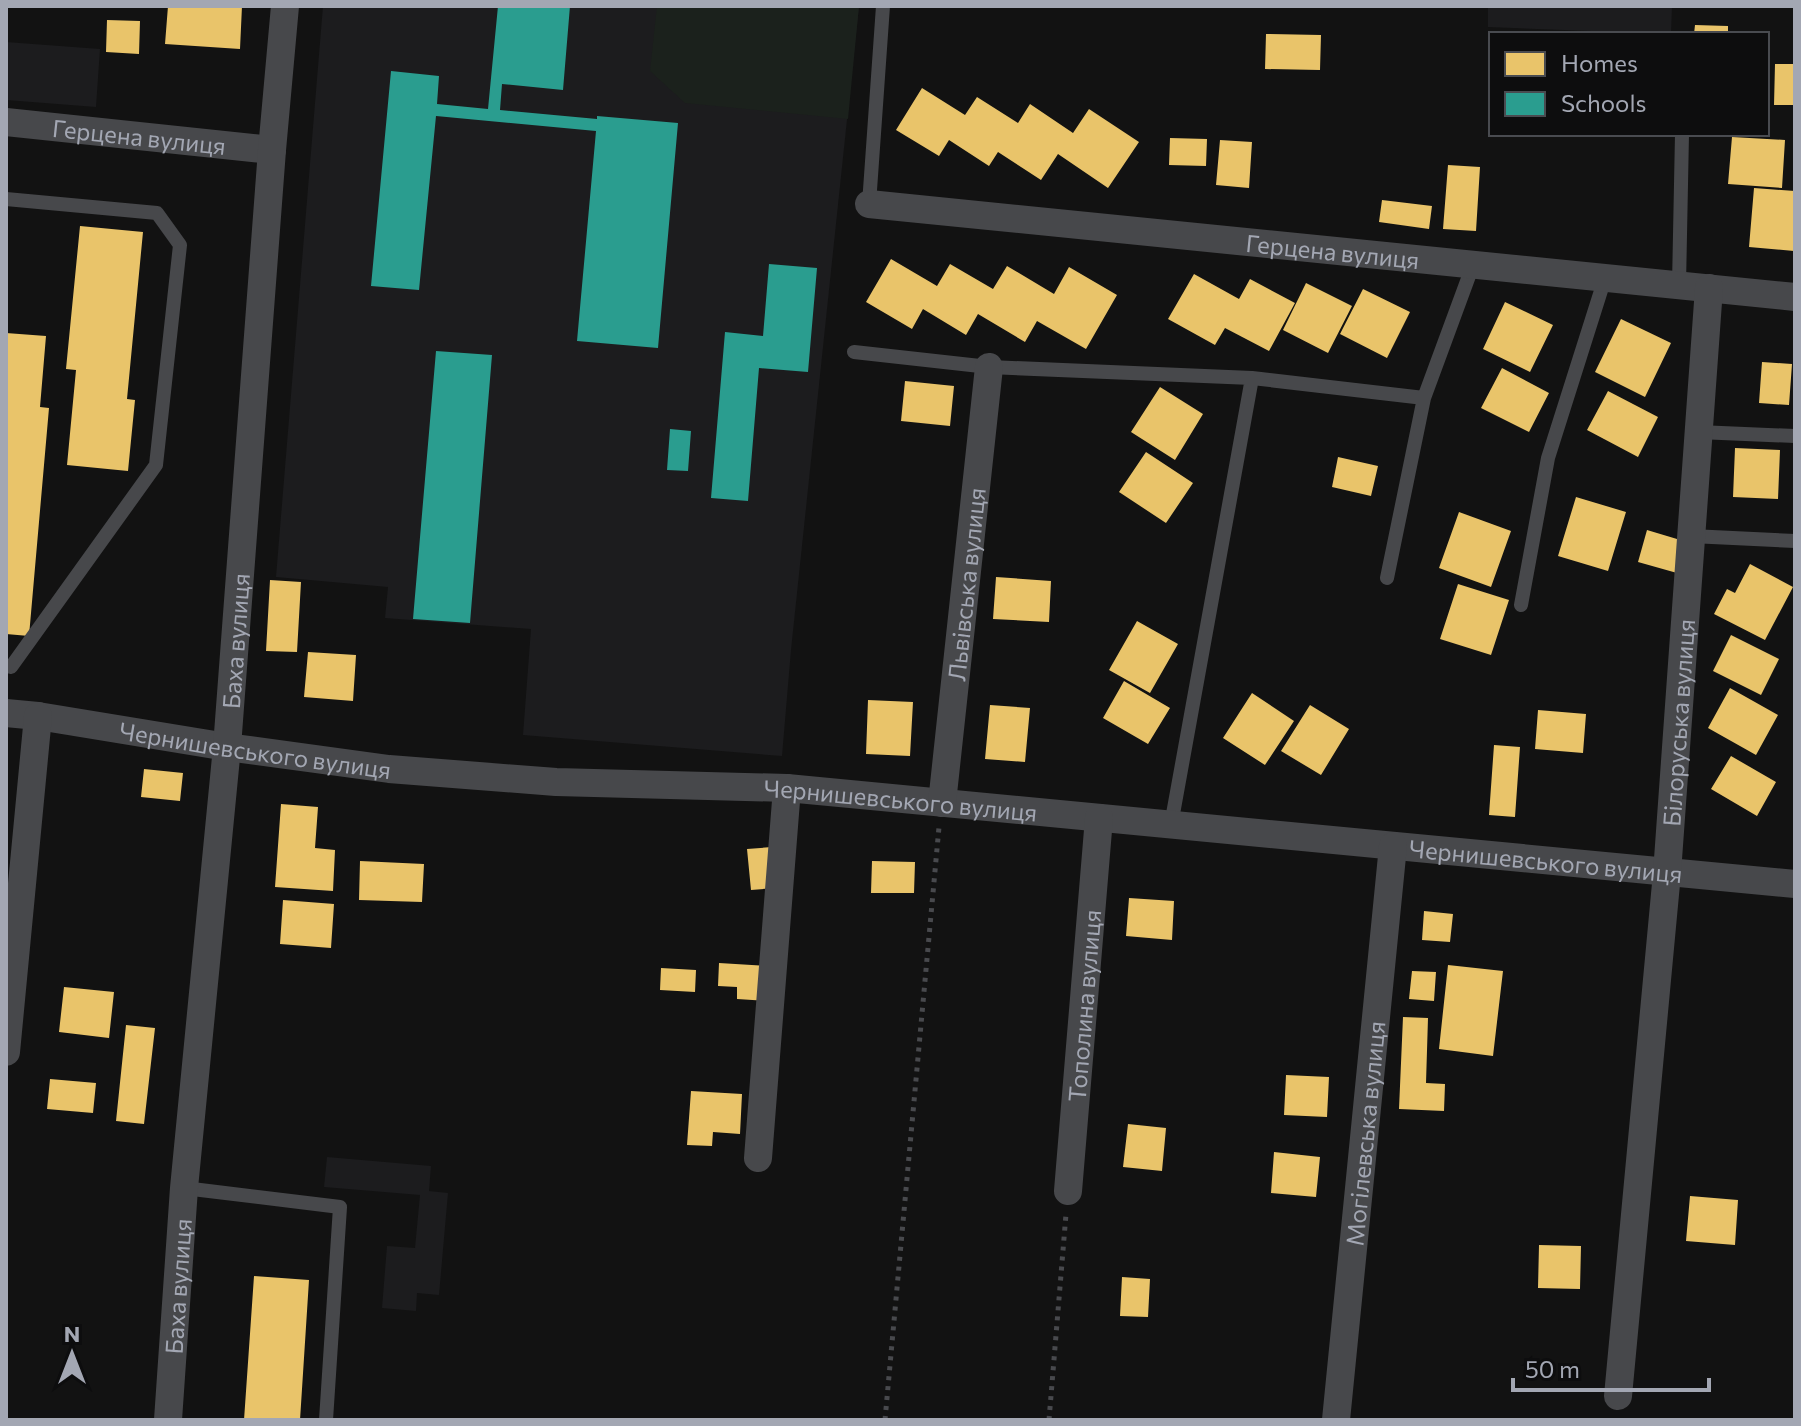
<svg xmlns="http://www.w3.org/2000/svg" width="1801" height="1426" font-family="Commissioner,sans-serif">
<rect width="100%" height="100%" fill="#121212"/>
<!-- built -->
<path fill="#1c1c1e" d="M323,6H859L791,650L782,756L523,735L531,629L385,618L388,587L276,577Z
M1488,6H1672L1671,34L1488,27Z
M6,42L100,49L96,107L6,100Z
M327,1157L431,1166L429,1191L448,1193L439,1295L417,1293L416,1311L382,1308L387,1246L415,1248L420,1195L324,1187Z"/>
<!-- green -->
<path fill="#1b211c" d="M657,6H859L848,119L685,103L650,71Z"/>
<!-- homes -->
<path fill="#e9c46a" d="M168,6H242L240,49L165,44Z
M107,20L140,21L139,54L106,52Z
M1695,25L1728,26V34H1694Z
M1266,34L1321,35L1320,70L1265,69Z
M1775,64H1795V105H1774Z
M922,88L965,115L977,97L1018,123L1030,104L1073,133L1089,109L1139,142L1108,188L1058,154L1041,180L998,152L989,166L949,140L939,156L896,130Z
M1732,137L1785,140L1782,188L1728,184Z
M1170,138L1207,139L1206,166L1169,165Z
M1220,140L1252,142L1249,188L1216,185Z
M1448,165L1480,167L1476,231L1443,229Z
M1754,188L1795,191L1794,251L1749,247Z
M1382,200L1432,206L1429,229L1379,222Z
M80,226L143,232L127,399L135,400L128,471L67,465L76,370L66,369Z
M891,259L937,286L950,264L993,289L1007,266L1054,294L1069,267L1117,295L1086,349L1037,321L1025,342L978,314L966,335L923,309L912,329L866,302Z
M1194,274L1239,299L1250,279L1295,303L1269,351L1225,328L1215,345L1168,319Z
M1306,283L1352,306L1328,353L1283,330Z
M1363,289L1410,312L1387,358L1340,334Z
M1505,302L1553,325L1530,372L1483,349Z
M1621,319L1671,343L1645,397L1595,372Z
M6,333L46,336L40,407L49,408L29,636L6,634Z
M1762,362L1792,364L1789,405L1759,403Z
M1502,368L1549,393L1529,432L1481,408Z
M905,381L954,386L950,426L901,421Z
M1160,387L1203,414L1175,460L1131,432Z
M1608,391L1658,417L1638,457L1587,430Z
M1735,448L1780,450L1778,499L1733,497Z
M1146,452L1193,483L1166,523L1119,492Z
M1338,457L1378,466L1371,496L1332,487Z
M1576,497L1626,512L1608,571L1558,556Z
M1459,512L1511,531L1491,587L1439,568Z
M1647,530L1687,542L1677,573L1638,562Z
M1750,564L1793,587L1765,640L1714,614L1727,589L1735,593Z
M996,577L1051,581L1049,622L993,619Z
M270,580L301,582L297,652L266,651Z
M1458,584L1509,600L1491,655L1440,639Z
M1137,621L1178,644L1150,693L1109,670Z
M1731,635L1779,659L1761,695L1713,671Z
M308,652L356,655L353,701L304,697Z
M1124,681L1170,708L1148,744L1103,718Z
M1730,688L1778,715L1756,755L1708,728Z
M1252,693L1294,721L1265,765L1223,738Z
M868,700L913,702L910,756L866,754Z
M990,705L1030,708L1025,762L985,759Z
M1310,705L1349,729L1321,775L1281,751Z
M1538,710L1586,714L1583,753L1535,749Z
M1494,745L1520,747L1515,817L1489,815Z
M1731,756L1776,782L1757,816L1711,789Z
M144,769L183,773L180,801L141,797Z
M281,804L318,807L315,848L335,850L333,891L275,887Z
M772,847L775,888L751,890L747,849Z
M360,861L424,864L422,902L359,900Z
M872,861L915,862L914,893H871Z
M1129,898L1174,901L1172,940L1126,936Z
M283,900L334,904L331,948L280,944Z
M1424,911L1453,914L1450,942L1422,940Z
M719,963L768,966L766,1001L737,999V987L718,986Z
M1448,965L1503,971L1493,1056L1439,1049Z
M661,968L696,970L695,992L660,990Z
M1412,971L1436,972L1434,1001L1409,999Z
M64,987L114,992L109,1038L59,1032Z
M1403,1017L1428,1018L1426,1083L1445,1084L1444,1111L1399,1109Z
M126,1025L155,1028L144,1124L116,1121Z
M1286,1075L1329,1077L1327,1117L1284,1115Z
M50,1079L96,1083L93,1113L47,1109Z
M691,1091L742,1094L740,1134L713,1132L712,1146L687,1145Z
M1128,1124L1166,1128L1162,1171L1123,1167Z
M1274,1152L1320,1157L1316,1197L1271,1193Z
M1690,1196L1738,1200L1735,1245L1686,1241Z
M1539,1245L1581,1246L1580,1289L1538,1288Z
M254,1276L309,1280L300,1420H244Z
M1122,1277L1150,1279L1148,1317L1120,1316Z"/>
<!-- schools -->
<path fill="#2a9d8f" d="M498,6H570L563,90L502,84L500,110L597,119V116L678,123L658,348L577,341L596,131L436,116L419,290L371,286L391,71L439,76L437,104L488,109Z
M769,264L817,268L808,372L759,368L748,501L711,498L725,332L763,336Z
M436,351L492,355L470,623L413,619Z
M670,429L691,431L688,471L667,470Z"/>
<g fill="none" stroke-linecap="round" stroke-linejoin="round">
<!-- path -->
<path stroke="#48494d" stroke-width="5" stroke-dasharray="4 6" stroke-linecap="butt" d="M885,1420L939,827
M1049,1420L1066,1214"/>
<!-- lane -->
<path stroke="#47484b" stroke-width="14" d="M6,199L157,213L180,245L156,465L11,667L6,666
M869,204L883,6
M1679,285L1682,134
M854,352L989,367L1252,378
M1698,432L1795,436
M1691,536L1795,541
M1387,578L1424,398
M1521,605L1548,458L1605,278
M1171,825L1252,378L1424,398L1473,265
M184,1188L340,1207L326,1420"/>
<!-- street -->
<g stroke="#47484b" stroke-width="28">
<path id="s1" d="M6,122L272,150"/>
<path id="s2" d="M869,204L1795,297"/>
<path id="s3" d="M6,713L38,716L227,747L389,769L556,782L787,788L1795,884"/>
<path id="s4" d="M942,803L989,367"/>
<path d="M6,1052L38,716"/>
<path d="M758,1158L787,788"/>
<path id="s5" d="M1068,1191L1099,818"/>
<path id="s6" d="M1618,1396L1667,873L1709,288"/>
<path id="s7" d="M168,1420L184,1188L227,747L272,150L285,6"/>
<path id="s8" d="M1336,1420L1393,846"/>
</g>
</g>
<g text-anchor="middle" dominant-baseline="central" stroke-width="8" stroke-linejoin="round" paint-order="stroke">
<!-- street labels -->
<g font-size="24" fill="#a3a7b3" stroke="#0d0d0e">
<text stroke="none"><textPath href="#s1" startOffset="134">Герцена вулиця</textPath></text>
<text stroke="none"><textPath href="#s2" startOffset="466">Герцена вулиця</textPath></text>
<text stroke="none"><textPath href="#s4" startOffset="220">Львівська вулиця</textPath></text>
<text stroke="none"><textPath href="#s7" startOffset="782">Баха вулиця</textPath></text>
<text stroke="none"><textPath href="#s6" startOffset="676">Білоруська вулиця</textPath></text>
<text stroke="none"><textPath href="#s3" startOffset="252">Чернишевського вулиця</textPath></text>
<text stroke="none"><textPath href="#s3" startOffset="900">Чернишевського вулиця</textPath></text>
<text stroke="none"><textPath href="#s3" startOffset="1548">Чернишевського вулиця</textPath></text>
<text stroke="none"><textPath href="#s5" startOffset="186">Тополина вулиця</textPath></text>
<text stroke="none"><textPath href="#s8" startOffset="288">Могілевська вулиця</textPath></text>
<text stroke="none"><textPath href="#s7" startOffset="134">Баха вулиця</textPath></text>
</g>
</g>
<!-- border -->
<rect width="1801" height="1426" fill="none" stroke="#a3a7b3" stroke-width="16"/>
<!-- legend -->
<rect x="1489" y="32" width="280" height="104" fill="#0d0d0e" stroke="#494b50" stroke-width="2"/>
<rect x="1505" y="52" width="40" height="24" fill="#e9c46a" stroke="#494b50" stroke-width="2"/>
<text x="1561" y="72" font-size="24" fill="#a3a7b3">Homes</text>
<rect x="1505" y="92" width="40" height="24" fill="#2a9d8f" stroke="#494b50" stroke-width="2"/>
<text x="1561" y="112" font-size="24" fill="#a3a7b3">Schools</text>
<!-- north arrow -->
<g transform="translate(72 1354)" stroke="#0d0d0e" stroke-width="6" paint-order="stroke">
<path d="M0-6L14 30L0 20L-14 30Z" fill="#a3a7b3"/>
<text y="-12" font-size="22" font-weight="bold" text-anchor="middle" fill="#a3a7b3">N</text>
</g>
<!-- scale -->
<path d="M1513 1378v12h196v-12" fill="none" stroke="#a3a7b3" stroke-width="4"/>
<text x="1525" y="1378" font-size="24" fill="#a3a7b3" stroke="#0d0d0e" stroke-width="6" paint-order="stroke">50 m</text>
</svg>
